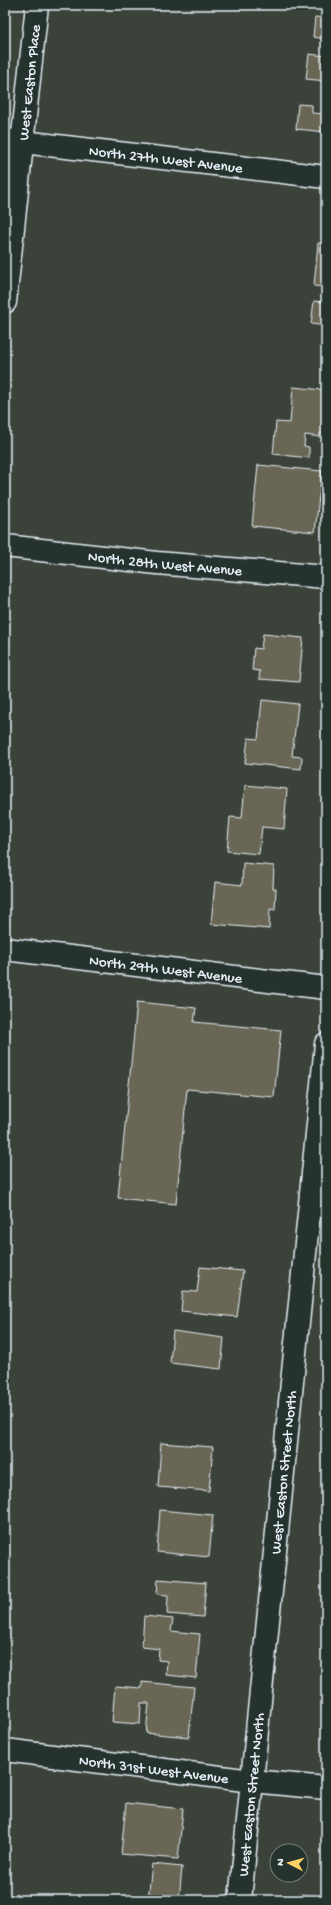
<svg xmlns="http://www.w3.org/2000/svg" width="331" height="1905" viewBox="0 0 331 1905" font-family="'Gochi Hand',sans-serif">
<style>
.building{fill:#6b6654;stroke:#e8f1f8}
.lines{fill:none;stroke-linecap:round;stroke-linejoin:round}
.minor-casing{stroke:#e8f1f8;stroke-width:25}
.minor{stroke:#26332d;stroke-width:22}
.labels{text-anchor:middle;stroke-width:3;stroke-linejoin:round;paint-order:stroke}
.street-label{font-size:15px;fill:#e8f1f8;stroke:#26332d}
</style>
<rect width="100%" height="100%" fill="#3b4239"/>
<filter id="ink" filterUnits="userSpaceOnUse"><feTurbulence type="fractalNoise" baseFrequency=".025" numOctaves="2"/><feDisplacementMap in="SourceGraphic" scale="8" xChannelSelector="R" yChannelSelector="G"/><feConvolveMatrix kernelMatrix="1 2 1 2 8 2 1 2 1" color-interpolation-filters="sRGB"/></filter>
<g filter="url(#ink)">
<path class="building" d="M315,17L326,18V39L313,37Z
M309,54L326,56V81L306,79Z
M325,94L326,132L296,129L298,104L312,105V113L323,114Z
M318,243L326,244V326L311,324L314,301L324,302L326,287L314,286Z
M293,387L323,390L322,408L326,409V433H320V437L305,435L304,446L309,447V458L273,454L276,422L290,423Z
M258,465L322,471L315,532L252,526Z
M322,471L326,472V501H319Z
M263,634L303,638L299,682L259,679L260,671L252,670L254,648L261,649Z
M262,700L298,704L292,756L302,757L301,769L245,763L248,738L258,739Z
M245,785L287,789L284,829L262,827L259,854L227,851L230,817L242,818Z
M243,863L274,866L273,888L276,889L275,910L270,909L269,929L211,924L215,882L242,885Z
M137,1002L196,1008L194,1022L281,1030L274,1097L187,1089L176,1204L118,1198Z
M200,1267L243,1271L237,1317L181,1311L183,1291L197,1292Z
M173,1331L224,1338L221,1369L170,1363Z
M161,1443L213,1447L209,1491L158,1487Z
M160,1510L213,1515L209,1557L157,1552Z
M158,1579L206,1583L203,1617L167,1614L168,1595L157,1594Z
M144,1616L173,1619L171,1631L200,1634L196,1678L166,1675L167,1661L158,1660L159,1649L142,1647Z
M142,1682L194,1687L189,1737L146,1733L149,1703H141L140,1724L112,1722L115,1686L142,1688Z
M126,1803L183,1809L178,1859L121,1854Z
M152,1864L182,1867L179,1900H148Z
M297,1894L326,1896V1900H296Z"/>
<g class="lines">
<defs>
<g id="minor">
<path id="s1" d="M5,140L326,177"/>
<path id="s2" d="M5,302L37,5"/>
<path id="s3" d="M5,546L157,563L326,577"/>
<path id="s4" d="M5,949L326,988"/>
<path id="s5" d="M5,1750L252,1781L326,1788"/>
<path id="s6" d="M240,1900L326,1044"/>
</g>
</defs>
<use href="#minor" class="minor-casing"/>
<use href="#minor" class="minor"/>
</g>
</g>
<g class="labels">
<g class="street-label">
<text dy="5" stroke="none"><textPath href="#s2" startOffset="221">West Easton Place</textPath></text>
<text dy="5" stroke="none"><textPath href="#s1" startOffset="162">North 27th West Avenue</textPath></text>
<text dy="5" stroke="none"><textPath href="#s3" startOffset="161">North 28th West Avenue</textPath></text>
<text dy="5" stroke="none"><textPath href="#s4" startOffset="162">North 29th West Avenue</textPath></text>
<text dy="5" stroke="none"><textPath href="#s6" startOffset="430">West Easton Street North</textPath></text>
<text dy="5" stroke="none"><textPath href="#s5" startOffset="150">North 31st West Avenue</textPath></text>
<text dy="5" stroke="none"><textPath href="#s6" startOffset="106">West Easton Street North</textPath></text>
</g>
</g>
<rect width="331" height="1905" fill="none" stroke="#26332d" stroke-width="20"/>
<rect x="10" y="10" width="311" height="1885" fill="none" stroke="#e8f1f8" stroke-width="1.5" filter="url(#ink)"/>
<g transform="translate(289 1863) rotate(276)"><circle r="19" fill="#26332d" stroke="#747f7e"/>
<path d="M0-3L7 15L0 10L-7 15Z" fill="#ffd166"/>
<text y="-6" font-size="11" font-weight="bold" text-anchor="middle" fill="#e8f1f8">N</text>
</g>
</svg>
